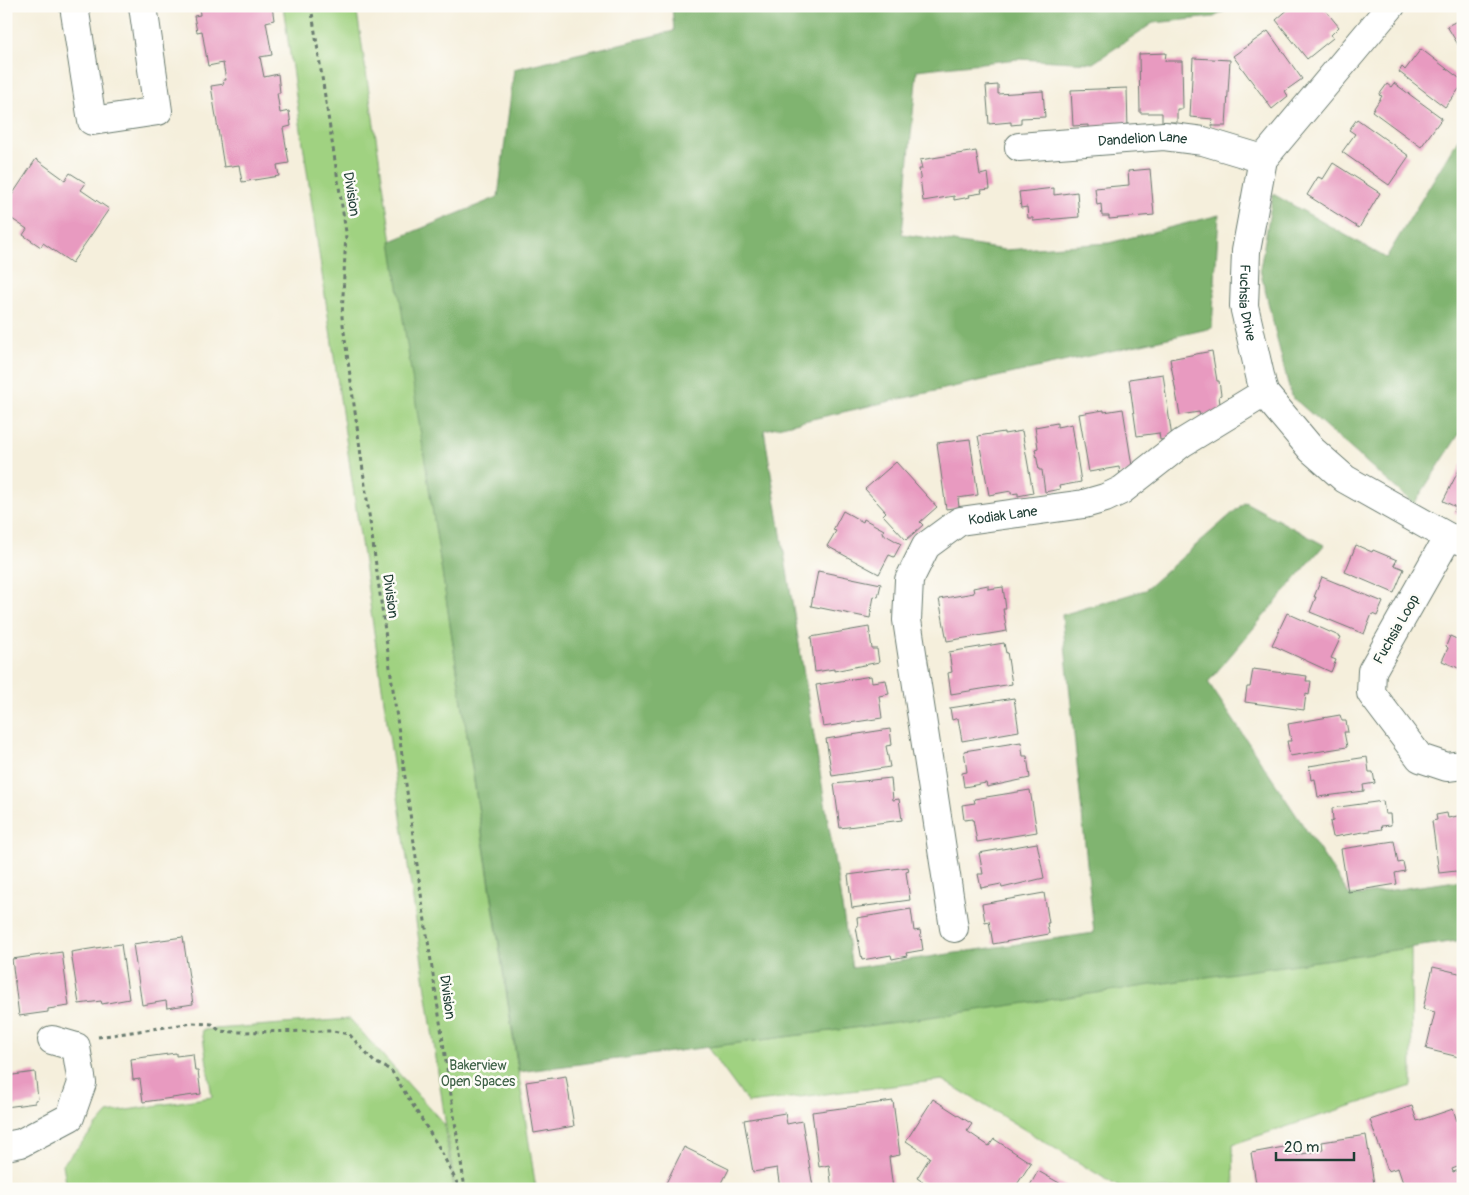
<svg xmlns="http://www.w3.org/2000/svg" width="1469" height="1195" viewBox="0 0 1469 1195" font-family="Pangolin,sans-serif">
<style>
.green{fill:#a0d281;stroke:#60885a}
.forest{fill:#80b46f;stroke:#507852}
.building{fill:#e89ac0}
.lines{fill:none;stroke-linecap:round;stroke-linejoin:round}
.minor-casing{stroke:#6a7b6f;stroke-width:30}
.path{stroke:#6a7b6f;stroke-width:3;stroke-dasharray:4 4;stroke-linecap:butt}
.minor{stroke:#fff;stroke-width:28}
.labels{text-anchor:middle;stroke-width:5;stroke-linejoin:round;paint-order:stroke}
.street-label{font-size:14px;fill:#1f3d34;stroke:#fdfcf7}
.park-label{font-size:14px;fill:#3f6247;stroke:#fdfcf7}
</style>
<rect width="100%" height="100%" fill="#fdfcf7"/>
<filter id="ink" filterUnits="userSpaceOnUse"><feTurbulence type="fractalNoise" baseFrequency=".02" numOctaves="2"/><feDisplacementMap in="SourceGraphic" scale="10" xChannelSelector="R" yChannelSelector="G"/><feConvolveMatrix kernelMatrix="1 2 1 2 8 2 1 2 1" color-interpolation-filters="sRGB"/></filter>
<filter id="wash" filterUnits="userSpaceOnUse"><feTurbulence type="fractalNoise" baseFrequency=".0096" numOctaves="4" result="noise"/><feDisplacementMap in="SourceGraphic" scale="20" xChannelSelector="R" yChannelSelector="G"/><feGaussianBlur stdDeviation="1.12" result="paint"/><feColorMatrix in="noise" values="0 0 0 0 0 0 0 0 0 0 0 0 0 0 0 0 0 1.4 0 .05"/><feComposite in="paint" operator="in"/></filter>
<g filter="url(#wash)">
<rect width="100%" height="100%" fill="#f5efdc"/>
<path class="green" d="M283,6H356L536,1189H455Z
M1463,880V940L1411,947L1412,1086L1233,1144L1234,1189H1122L943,1080L748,1103L707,1047L860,1027Z
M350,1019L444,1124L454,1189H67L63,1164L108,1113L212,1097L202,1030Z"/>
<path class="forest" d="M672,6H1233L1214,17L1153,23L1093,63L1018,59L917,70L902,234L1005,250L1109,243L1219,215L1212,328L764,430L852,968L1094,933L1062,615L1145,590L1245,502L1324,545L1208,682L1350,896L1463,880V940L861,1027L519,1072L391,241L498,197L514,69L674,31Z
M1463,131V428L1414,504L1291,396L1260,269L1273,194L1386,258Z"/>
<g id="blocks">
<path class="building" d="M199,6H272L274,20L266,22L272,55L260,57L264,77L278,74L280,93H277L280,113L289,111L291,126L283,128L289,163L277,165L279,176L242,182L239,165L224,167L211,86L224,84L223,80H226L223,63L208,66L202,31L197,32L194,16L200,15Z
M1292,6H1322L1339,27L1331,35L1333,38L1307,59L1276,20Z
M1463,18V53L1447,26Z
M1268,31L1302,79L1285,91L1288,96L1272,109L1233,56Z
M1421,49L1463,81V84L1445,107L1399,72L1402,67L1405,70Z
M1166,53L1165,61H1182L1183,109H1177V122H1162V113H1140L1139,54Z
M1193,58L1230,60L1226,126H1212L1213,119L1190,117Z
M1394,83L1442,118L1421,147L1372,111L1382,96L1379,95L1387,84L1391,87Z
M998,85V94L1043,91L1045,117L1021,118V124L1011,125V122L989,124L986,86Z
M1127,88L1128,131L1088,132V125L1073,126L1071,90Z
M1357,119L1409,156L1389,185L1342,152L1355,134L1349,130Z
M976,151L980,175L988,173L990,189L981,190L982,193L969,195L970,197L954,200V196L923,201L919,169H922L920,160Z
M36,159L65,180L70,173L86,183L81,190L109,209L72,263L43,243L41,247L23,235L27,229L6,215V204Z
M1333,163L1380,193L1359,228L1307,195L1318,177L1323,179Z
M1150,169L1154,215L1109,219V216H1102L1101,204L1097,205L1095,188L1129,185L1128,171Z
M1054,188V195L1077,192L1079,217L1033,221V218H1028L1027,207L1021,208L1019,192Z
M1212,351L1217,381H1219L1221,395L1219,396L1221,412L1200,416L1199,412L1180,415L1170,359Z
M1163,374L1172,438L1160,440L1159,433L1137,436L1129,379Z
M1123,409L1133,472L1120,474L1119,467L1089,472L1079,414L1104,410V412Z
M1057,423V427L1072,424L1081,482L1059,486L1060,489L1045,492L1042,470H1039L1035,449L1038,448L1035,427Z
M1022,431L1033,493L1018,496V493L1011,494V491L989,495L978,436L1004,432V434Z
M970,439L978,495L958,498L959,507L946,509L937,443Z
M896,462L937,507L920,522L923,525L906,540L883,515L886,512L865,489Z
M1463,462V517L1454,512L1456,507L1443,501Z
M843,511L863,522L864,519L884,530L882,533L901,544L894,557L889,555L879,574L827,546L836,531L833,530Z
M1356,545L1372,552L1373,550L1397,560L1394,565L1404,569L1394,593L1345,572Z
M818,571L881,584L878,597L874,596L870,618L811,606Z
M1322,577L1383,602L1377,616L1372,614L1364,634L1310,612L1316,597H1314Z
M988,585V589L1003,587L1006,609H1003L1007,631L947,641L939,599L974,593L973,588Z
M1287,613L1341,637L1331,658L1336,660L1331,672L1272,645Z
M869,627L872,649H877L879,662L834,671V669L815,672L811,637Z
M1450,636L1461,641L1463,636V670L1442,661L1448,648L1446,646Z
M1004,643L1006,653L1007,652L1012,684L951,694L948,673L952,672L949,652Z
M1253,669L1307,676L1306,681H1311L1309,695L1306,694L1304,710L1245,702L1247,687H1250Z
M871,676L872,682L886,680L889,694L879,696L882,718L823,727L816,685Z
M1014,698L1019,731L962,741L958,718L952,720L950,708Z
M1340,715L1342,721H1346L1348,732H1344L1347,747L1290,756L1287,741H1291L1288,724Z
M890,729L892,745L886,746L890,767L832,776L826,739Z
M1021,742L1023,756H1027L1030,778L987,787L986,783L964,787L962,773L967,772L964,751Z
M1367,757L1369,772H1373L1375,783L1363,785L1364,791L1318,797L1315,779L1311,780L1309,766Z
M891,778L893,800L899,799L902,820L840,828L834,784Z
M1030,790L1037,832L977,842L973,819L964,820L962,805L975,803L974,799Z
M1383,801L1385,814H1390L1391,825L1381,826L1382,829L1333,837L1330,822L1333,821L1332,808Z
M1447,813L1448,818L1462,815L1463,873L1457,874L1456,871L1439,873L1432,821L1437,820L1436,815Z
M1394,841L1398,863L1403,862L1405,871L1395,873L1397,884L1348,892L1341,849Z
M1037,843L1044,878L1002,888L1001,884L981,888L978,874H983L979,853Z
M908,867L909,871L906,872L910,900L852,908L848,875Z
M1044,893L1049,923H1047L1049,934L993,944L989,921L985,922L982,904Z
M911,909L914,931L920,930L923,950L906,953L907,956L892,959L891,955L862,960L856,927L858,926L857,918Z
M183,937L193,1004L167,1008L166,1001L142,1005L133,944Z
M121,944L129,999L102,1004L101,1001L79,1004L71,952Z
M62,952L69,1006L48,1009V1012L19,1016L12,959Z
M1433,967L1463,974V1058L1426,1049L1435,1012L1423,1009Z
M176,1053V1056L193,1054L195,1071H198L201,1094L143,1102L140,1079L133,1080L131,1059Z
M35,1072L38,1099L35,1100V1103L6,1107V1076Z
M566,1076L574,1126L534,1133L526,1082Z
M933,1099L972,1124L967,1131L989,1146L994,1139L1031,1163L1014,1189H933L917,1178L930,1157L906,1141Z
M893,1101L900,1155L889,1157L893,1189H832L829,1165L819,1167L812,1112Z
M1412,1106L1417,1121L1453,1109L1463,1139V1165L1452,1169L1453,1172L1459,1170L1463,1180V1189H1405L1398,1168L1388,1171L1370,1120Z
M785,1113L787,1124L802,1121L813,1187L780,1189L777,1168L753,1172L744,1120Z
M1366,1135L1374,1184L1346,1189H1257L1251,1153L1295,1145L1297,1155L1323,1150L1322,1142Z
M684,1147L729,1169L719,1189H672L665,1185Z
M1038,1171L1070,1189H1028Z"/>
</g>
</g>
<g filter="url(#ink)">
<use href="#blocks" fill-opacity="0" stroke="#6a7b6f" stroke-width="1"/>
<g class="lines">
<defs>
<g id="minor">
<path d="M74,6L92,121L158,111L143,6"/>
<path id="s1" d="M1391,6L1263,159L1246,251L1244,306L1264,393L1312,450L1345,479L1448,537L1463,541"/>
<path id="s2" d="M1019,147L1164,136L1203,141L1263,159"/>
<path d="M1448,537L1372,671L1371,693L1420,758L1447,767L1463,765"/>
<path id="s3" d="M954,928L907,620L909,580L926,546L960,521L1084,504L1105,498L1122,490L1182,443L1264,393"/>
<path d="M6,1146L21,1143L70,1117L82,1083L76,1047L52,1040"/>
</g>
</defs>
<use href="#minor" class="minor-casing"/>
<path class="path" d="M311,6L346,232L342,317L422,901L465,1189
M98,1037L193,1023L212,1024L220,1031L236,1032L333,1031L349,1034L374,1062L391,1070L440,1149L460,1189"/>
<use href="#minor" class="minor"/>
</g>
</g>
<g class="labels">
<g class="street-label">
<text dy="5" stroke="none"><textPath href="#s2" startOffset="124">Dandelion Lane</textPath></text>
<text transform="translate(352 194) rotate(81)" y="5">Division</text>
<text dy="5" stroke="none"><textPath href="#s1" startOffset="345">Fuchsia Drive</textPath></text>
<text dy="5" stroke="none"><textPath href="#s3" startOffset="475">Kodiak Lane</textPath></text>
<text transform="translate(391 596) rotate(82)" y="5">Division</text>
<text transform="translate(1396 629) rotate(-60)" y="5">Fuchsia Loop</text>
<text transform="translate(448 997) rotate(82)" y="5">Division</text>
</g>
<g class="park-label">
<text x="478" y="1070">Bakerview<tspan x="478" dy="16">Open Spaces</tspan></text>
</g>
</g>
<rect width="1469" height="1195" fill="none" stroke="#fdfcf7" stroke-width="25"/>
<path d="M1276 1152v8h78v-8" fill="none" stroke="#1f3d34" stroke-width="2.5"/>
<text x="1284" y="1152" font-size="15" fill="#1f3d34" stroke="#fdfcf7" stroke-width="4" paint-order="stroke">20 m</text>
</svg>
